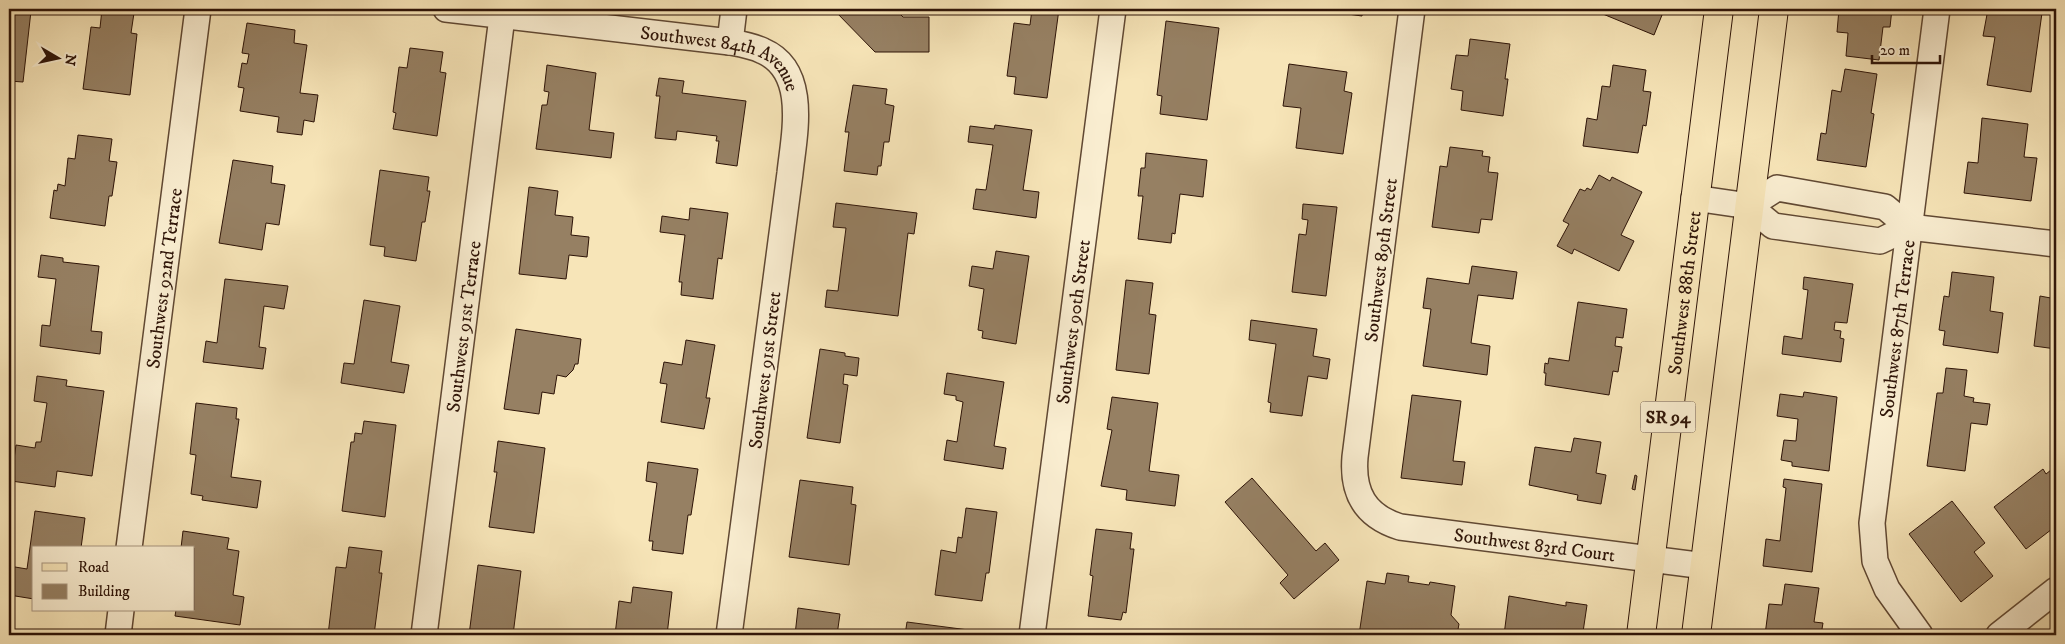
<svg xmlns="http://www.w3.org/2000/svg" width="2065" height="644" viewBox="0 0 2065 644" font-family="'IM FELL DW Pica',serif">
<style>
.building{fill:#968063;stroke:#2d1307}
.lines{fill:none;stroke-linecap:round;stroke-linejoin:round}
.street-casing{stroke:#604833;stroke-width:28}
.primary-casing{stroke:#2d1307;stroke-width:30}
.street{stroke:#faeed1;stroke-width:25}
.primary{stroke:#f7e5b8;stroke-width:28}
.labels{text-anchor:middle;stroke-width:4;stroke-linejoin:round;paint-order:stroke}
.shield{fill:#faeed1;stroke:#6a5544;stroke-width:1}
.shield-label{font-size:18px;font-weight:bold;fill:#2d1307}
.street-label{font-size:19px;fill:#2d1307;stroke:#faeed1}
</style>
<rect width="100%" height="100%" fill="#f7e5b8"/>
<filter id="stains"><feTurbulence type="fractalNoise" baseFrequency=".004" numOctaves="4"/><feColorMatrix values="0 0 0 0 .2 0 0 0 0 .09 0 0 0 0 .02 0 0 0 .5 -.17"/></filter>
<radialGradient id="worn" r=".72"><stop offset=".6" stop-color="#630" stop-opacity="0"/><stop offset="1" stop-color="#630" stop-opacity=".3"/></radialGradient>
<path class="building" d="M9,9L31,11L23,82L9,81Z
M102,9L134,13L131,33L137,34L130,95L83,89L91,27L100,28Z
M828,9H895L903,17H929V52H875L835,11L833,14Z
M1032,9H1059L1047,98L1014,94L1016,77L1007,76L1014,23L1030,25Z
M1312,9H1363L1362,16Z
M1599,9H1655L1654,11L1662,15L1654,35L1598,12Z
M1839,9H1892L1890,27H1883L1879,60L1846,56L1848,33L1837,32Z
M1988,9H2012L2042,13L2031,92L1987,85L1995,37L1983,36Z
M1166,21L1219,28L1207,120L1160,114L1162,96L1157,95Z
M247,23L295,30L294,43L307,45L300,93L318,95L314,122L304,120L302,135L277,132L279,117L240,111L244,88L238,87L242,63L247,64L249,54L242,53Z
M1470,39L1510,44L1505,79H1508L1503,116L1461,110L1463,91L1451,89L1456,55L1468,56Z
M410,48L443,52L440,72L446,73L437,136L393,129L396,113L393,112L399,67L407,68Z
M1289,64L1347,72L1344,91L1352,93L1343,154L1296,148L1301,108L1283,106Z
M547,65L596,73L589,130L614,133L611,158L536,149L542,105H547L549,92L544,91Z
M1613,65L1646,70L1643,91L1651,92L1646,126L1643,125L1638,153L1583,146L1587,118L1597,120L1602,86L1610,87Z
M1845,69L1877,74L1871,113L1874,114L1866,167L1817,160L1821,133L1826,134L1832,90L1841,92Z
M659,78L684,81L682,93L746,101L737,166L716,163L719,141H716L717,136L677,131L676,140L655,138L660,96H656Z
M853,85L887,89L885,104L894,106L889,142H884L881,166H878L877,175L844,171L849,132H845Z
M1982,118L2028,124L2024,157L2037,158L2031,201L1964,193L1968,162L1978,163Z
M995,125L1032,130L1023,190L1039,192L1036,218L973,209L976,189L986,190L993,145L968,142L970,126L994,129Z
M78,135L112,139L109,161L117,162L112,196H109L105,226L50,218L54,190L57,191L58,184L65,186L68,158L75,159Z
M1450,147L1483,151L1482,156L1490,157L1488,172L1498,173L1492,220L1481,219L1479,233L1432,227L1440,166L1447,167Z
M1146,153L1207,160L1203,197L1180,194L1175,234L1172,233L1171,243L1138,239L1143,196H1138L1141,168H1145Z
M233,160L273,166L271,183L285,185L279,225L266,223L262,250L219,243Z
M2056,162V185H2054Z
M380,170L429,177L427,191H430L425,222H422L416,261L384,256L385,247L370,245Z
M1599,175L1610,181L1612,177L1642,192L1621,235L1634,241L1619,271L1574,249L1572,254L1557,246L1569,224L1563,221L1580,189L1585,191L1587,188L1591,190Z
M529,187L558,191L555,215L573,217L571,235L589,237L587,257L569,255L566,279L519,274Z
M836,203L917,213L914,234L908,233L898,316L825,307L827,290L838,291L846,228L833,227Z
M1303,204L1337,207L1326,296L1292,292L1299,234L1306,235L1308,220L1302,219Z
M690,208L728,213L722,259L718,258L713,299L681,295L682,282H679L685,235L660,232L662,216L689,220Z
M996,251L1029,256L1016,344L982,338L983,331L978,330L984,289L969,286L972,266L993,269Z
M41,255L63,258V262L99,266L91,331L102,332L100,354L40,346L42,325L50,326L56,279L38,277Z
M1472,266L1517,272L1513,299L1478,295L1471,343L1490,346L1487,375L1423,366L1431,309L1423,308L1427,278L1469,284Z
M1952,272L1994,277L1990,311L2003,313L1998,353L1943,345L1945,331L1939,330L1944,296L1949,297Z
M1804,277L1853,284L1847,323L1835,322L1834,330L1841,331L1840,338L1844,339L1841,362L1782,354L1784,336L1802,339L1808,290L1803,289Z
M225,279L288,286L284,309L264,306L259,347L266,348L263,369L203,362L206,341L217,343Z
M1126,280L1153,283L1149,314L1156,315L1149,374L1116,370Z
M2040,296L2056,299V349L2034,346Z
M364,300L400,306L391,362L409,365L404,393L341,383L344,363L354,364Z
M1578,302L1627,309L1623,338L1616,337L1615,346L1622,347L1618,372L1613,371L1609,395L1545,385L1546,373H1544L1545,363L1548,364L1549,358L1569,361Z
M1251,320L1317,329L1313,356L1330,359L1327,379L1308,376L1302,416L1270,412L1271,403L1268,402L1276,344L1249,340Z
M516,329L581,339L578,364H575L573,370L566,377L557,375L554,394L542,392L539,414L504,409Z
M686,340L715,345L706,398H710L704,429L661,422L667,384L660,383L664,362L682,365Z
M820,349L845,353V356L859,358L857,376L844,374L843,384L848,385L840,443L807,438Z
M1946,368L1967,370L1964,396L1974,398L1973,402L1990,404L1987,425L1971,423L1965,471L1927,466L1937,393H1943Z
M947,373L1004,382L994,446L1006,448L1003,469L944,460L947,440L957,442L963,402L956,400V396L944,394Z
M37,376L67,380L66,386L104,391L92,476L57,471L55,487L11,481L16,445L35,448L36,442H41L47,403L34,401Z
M1804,392L1837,397L1829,471L1792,466V462L1781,460L1784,440L1796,441L1798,419L1777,416L1780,394L1803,397Z
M1412,395L1461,401L1453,461L1465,462L1462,485L1401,478Z
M1112,397L1158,403L1149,471L1179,475L1175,506L1126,500L1127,490L1101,486L1112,430L1107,429Z
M196,403L237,408L236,419H239L231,477L261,481L257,508L202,500L203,496L191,494L196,455L190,454Z
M364,421L396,425L385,517L342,511L351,442H354L355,433L362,434Z
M1574,438L1601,442L1596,473L1606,475L1601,504L1577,500L1578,495L1529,485L1535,447L1571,452Z
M498,441L545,448L534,533L489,527L497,472H494Z
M648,462L698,469L691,515H688L683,554L652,550L653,541H649L657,483L646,481Z
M2056,466V526L2026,549L1994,507L2043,469L2046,474Z
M1635,475L1637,476L1635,490L1632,489Z
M1252,478L1316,551L1325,543L1339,560L1294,599L1280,583L1288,575L1225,502Z
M1784,479L1822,484L1812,572L1763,566L1766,539L1780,541L1786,488L1783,487Z
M800,480L853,487L851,504L856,505L849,565L789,557Z
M1952,501L1985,543L1974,552L1993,576L1961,602L1909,534Z
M966,508L997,512L989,573H986L982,601L935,595L941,550L956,553L958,537L962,538Z
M35,511L85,518L81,548H34V599L9,595V566L27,569Z
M1096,529L1132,533L1130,549H1134L1126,613L1123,612L1121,620L1088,616L1093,576L1090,575Z
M183,531L229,538L227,549L239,551L233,595L244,597L240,625L175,616L176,610H194V548H181Z
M349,547L382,551L379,573H382L374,635H328L336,567L346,568Z
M478,565L521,571L513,635H469Z
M1387,573L1409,576L1408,582L1429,585L1430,582L1455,586L1451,615L1459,624L1457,635H1406L1378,631L1377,635H1359L1367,581L1385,584Z
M1785,584L1819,588L1814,622L1823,623L1821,635H1765L1769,604L1782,605Z
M633,587L672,592L667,635H615L619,601L631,603Z
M1509,596L1566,606V602L1587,605L1583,632L1567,630L1566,635H1504Z
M798,608L840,614L837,635H795Z
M907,622L984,632L983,635H905Z"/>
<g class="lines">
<defs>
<g id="street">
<path id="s1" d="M446,9L730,42C741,44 753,46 763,51C809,71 794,135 790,173L729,635"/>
<path id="s2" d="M1412,9L1355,457C1352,493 1365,516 1400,527L1705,566"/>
<path d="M730,42L734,9"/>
<path d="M1694,198L1749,206L1773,226L1880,241L1909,227"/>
<path d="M1749,206L1777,188L1885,207L1909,227L2056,244"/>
<path id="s3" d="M129,548L198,9"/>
<path d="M118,635L121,610"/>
<path id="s4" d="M424,635L502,17"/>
<path id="s5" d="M1032,635L1113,9"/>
<path id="s6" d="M1920,635L1887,589L1875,561L1872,523L1937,9"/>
<path d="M1999,635L2056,590"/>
</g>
<g id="primary">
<path id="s7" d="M1641,635L1719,9"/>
<path d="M1696,635L1774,9"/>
</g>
</defs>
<use href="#street" class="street-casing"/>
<use href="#primary" class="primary-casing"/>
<use href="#street" class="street"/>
<use href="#primary" class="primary"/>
</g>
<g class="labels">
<rect class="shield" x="1640.5" y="401.5" width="55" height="31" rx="4"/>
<g class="shield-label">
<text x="1668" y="423">SR 94</text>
</g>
<g class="street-label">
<text dy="7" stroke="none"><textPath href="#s1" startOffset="284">Southwest 84th Avenue</textPath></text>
<text transform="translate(1380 260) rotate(-83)" y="7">Southwest 89th Street</text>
<text dy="7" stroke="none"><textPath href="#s3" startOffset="272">Southwest 92nd Terrace</textPath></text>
<text dy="7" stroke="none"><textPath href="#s7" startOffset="345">Southwest 88th Street</textPath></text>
<text dy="7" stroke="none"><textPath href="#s5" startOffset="316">Southwest 90th Street</textPath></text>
<text dy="7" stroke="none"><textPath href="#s4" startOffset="311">Southwest 91st Terrace</textPath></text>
<text dy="7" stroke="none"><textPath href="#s6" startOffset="321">Southwest 87th Terrace</textPath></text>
<text transform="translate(764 370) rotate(-83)" y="7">Southwest 91st Street</text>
<text dy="7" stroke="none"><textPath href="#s2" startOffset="679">Southwest 83rd Court</textPath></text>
</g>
</g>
<rect width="2065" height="644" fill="none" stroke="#f7e5b8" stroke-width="30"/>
<rect x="10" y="10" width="2045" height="624" fill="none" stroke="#2d1307" stroke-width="2.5"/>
<rect x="15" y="15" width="2035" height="614" fill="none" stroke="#2d1307"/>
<rect x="32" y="546" width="162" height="65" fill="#faeed1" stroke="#a89680"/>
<rect x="42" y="563" width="25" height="8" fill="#f7e5b8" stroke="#a89680"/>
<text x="78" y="572" font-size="15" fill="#2d1307">Road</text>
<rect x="42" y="584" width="25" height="15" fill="#968063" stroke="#a89680"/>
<text x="78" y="596" font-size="15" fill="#2d1307">Building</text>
<g transform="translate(58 58) rotate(99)" stroke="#faeed1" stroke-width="4" paint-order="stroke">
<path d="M0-4L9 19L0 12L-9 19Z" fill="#2d1307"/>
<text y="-8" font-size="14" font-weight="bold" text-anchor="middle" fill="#2d1307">N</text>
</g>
<path d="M1872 55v8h68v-8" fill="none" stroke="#2d1307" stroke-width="2.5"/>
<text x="1880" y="55" font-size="15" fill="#2d1307" stroke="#faeed1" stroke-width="4" paint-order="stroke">20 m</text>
<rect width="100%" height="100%" filter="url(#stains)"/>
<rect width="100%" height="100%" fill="url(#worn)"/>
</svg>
